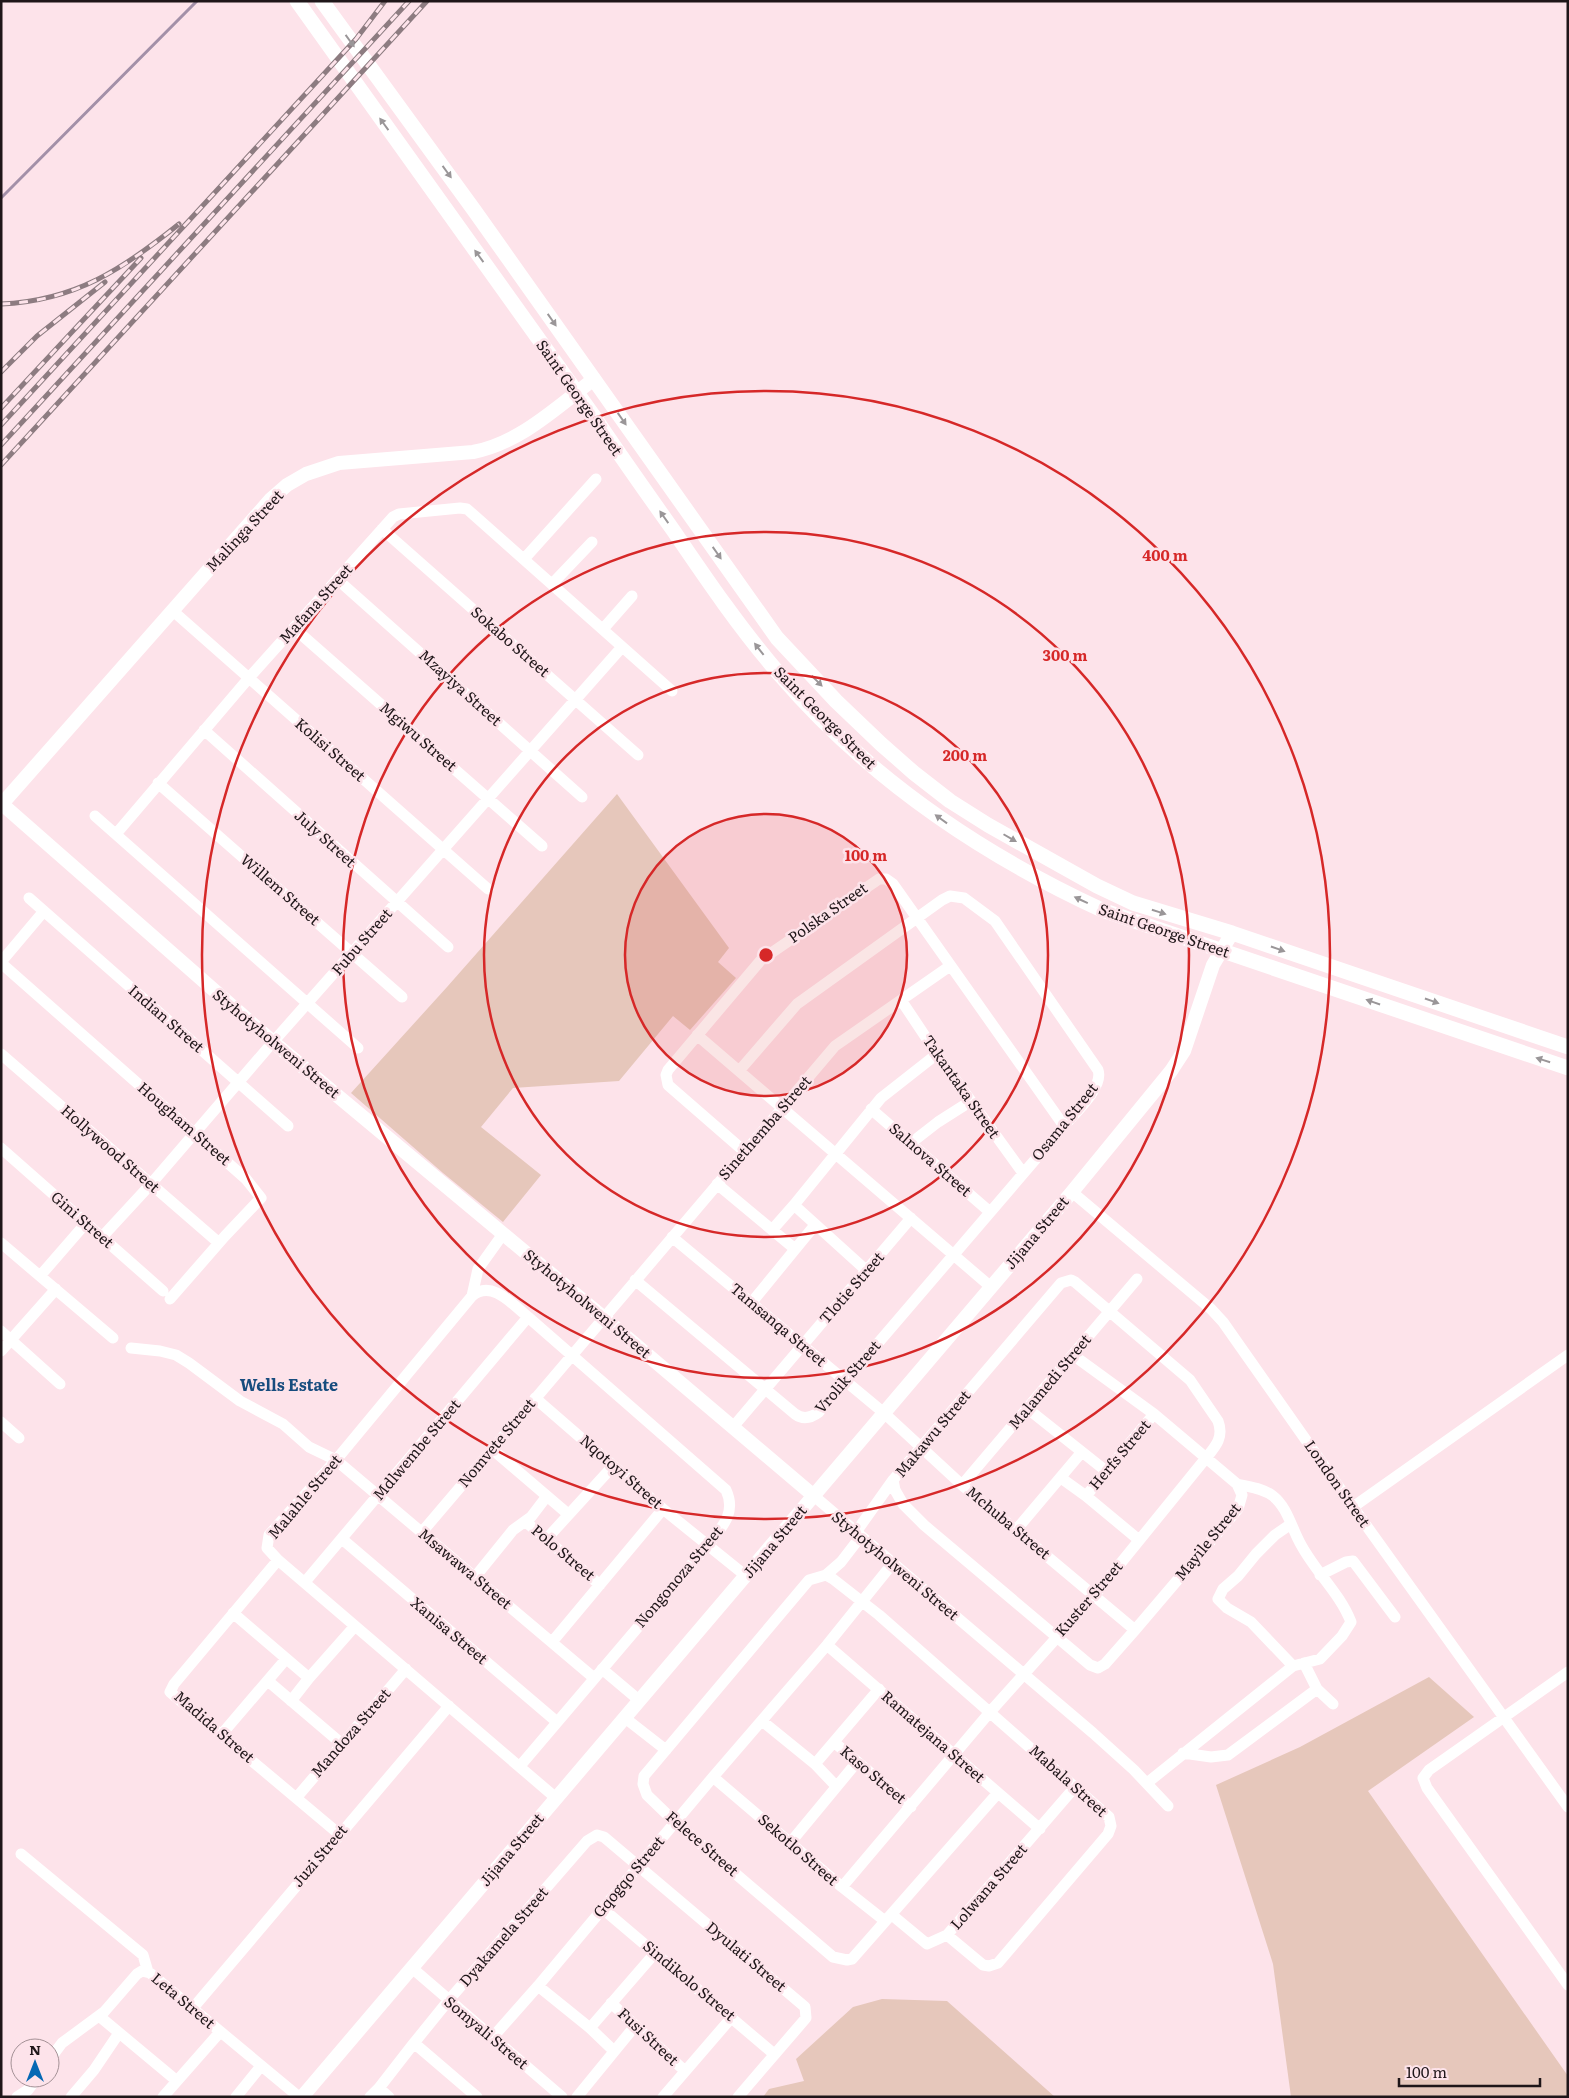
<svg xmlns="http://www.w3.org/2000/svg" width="1569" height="2098" viewBox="0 0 1569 2098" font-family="Literata,serif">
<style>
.green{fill:#e6c7bb}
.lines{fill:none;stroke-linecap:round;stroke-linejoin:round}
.stream{stroke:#a390a8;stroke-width:3}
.minor{stroke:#fff;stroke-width:11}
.tertiary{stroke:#fff;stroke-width:14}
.secondary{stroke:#fff;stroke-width:15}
.rail-casing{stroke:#8d7c81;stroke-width:5}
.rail{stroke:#fde3ea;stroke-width:3;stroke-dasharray:9;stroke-linecap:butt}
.oneway{fill:#9a9698}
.ring{fill:none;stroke:#d62828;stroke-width:2.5}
.labels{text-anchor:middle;stroke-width:5;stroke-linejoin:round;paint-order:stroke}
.street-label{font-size:15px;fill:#1f1619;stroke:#fde3ea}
.neighbourhood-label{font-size:16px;font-weight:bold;fill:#174c7e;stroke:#fde3ea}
.centre{fill:#d62828;stroke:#fde3ea;stroke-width:2.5}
.ring-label{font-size:15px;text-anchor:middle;font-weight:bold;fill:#d62828;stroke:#fde3ea;stroke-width:5;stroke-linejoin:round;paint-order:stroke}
</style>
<rect width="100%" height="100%" fill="#fde3ea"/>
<path class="green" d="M617,794L729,948L718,962L736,978L690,1030L673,1016L619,1081L513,1088L481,1127L541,1175L503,1222L443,1173L351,1093L447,987Z
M1429,1677L1474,1717L1368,1791L1568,2076V2097H1291L1273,1964L1216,1785L1300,1747Z
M882,1999L947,2001L1055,2097H763L769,2089L804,2081L796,2059L853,2007Z"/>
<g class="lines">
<path class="stream" d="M1,198L197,1"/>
<path class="minor" d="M382,529L638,755
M524,559L596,479
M338,580L582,797
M552,584L592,542
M173,611L488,889
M295,629L542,846
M603,629L632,596
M204,730L448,947
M158,783L402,997
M95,816L358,1048
M116,834L248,679L393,517L399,514L460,508L467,509L672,691
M29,898L288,1126
M1,962L44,911
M1,963L246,1179L261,1198L225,1236L170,1299
M901,1000L937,1054L1023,1173
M697,1035L991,1287
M1,1054L219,1243
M871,1109L990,1212
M911,1143L938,1122L971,1101
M1,1148L163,1291
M745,1152L668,1085L666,1075L668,1070L761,960L879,879H886L893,884L1064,1126
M717,1184L795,1249
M1072,1192L1211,1309L1223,1322L1353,1507L1568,1807
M772,1230L794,1205
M102,1237L150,1185L273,1042L622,647
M672,1237L884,1413L962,1485L1135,1630
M1,1243L113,1338
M867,1271L794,1205L881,1098L937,1054
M40,1276L86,1223
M635,1280L795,1414C803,1420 811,1418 819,1412L1064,1126C1075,1113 1104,1087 1098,1070L995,921L964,898L950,896L942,900L797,1004L739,1071
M472,1296L478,1269L503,1234
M752,1302L815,1225
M1,1331L60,1384
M131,1348L160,1351L176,1355L189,1363L240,1401L283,1424L309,1447L336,1460L594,1678
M1,1351L56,1289
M535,1398L663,1509L746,1576
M1028,1409L1106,1471
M1,1422L19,1438
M733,1427L911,1218
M492,1449L568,1514
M1061,1478L1086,1496L1139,1540
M962,1485L1137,1279
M814,1496L1093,1733L1134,1770L1168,1806
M1086,1496L1154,1414
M1353,1507L1568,1355
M526,1522L600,1585
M1291,1524L1275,1535L1256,1554L1238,1576L1223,1589L1218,1599L1227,1608L1251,1622L1293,1666
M1016,1530L1081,1453
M422,1532L835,1046L950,966
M856,1532L893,1480
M342,1539L557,1722
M548,1540L551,1534L613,1466
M278,1560L174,1684L170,1692L339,1834
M826,1575L841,1562L861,1536
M1320,1575L1346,1562L1353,1561L1395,1617
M475,1577L513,1530L531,1517L547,1496
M305,1582L528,1317
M233,1613L309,1678
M552,1642L663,1509
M827,1645L1040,1829
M1304,1663L1317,1689L1333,1704
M602,1669L640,1701
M1568,1672L1429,1770L1423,1778L1427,1788L1568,1985
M268,1681L342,1744
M291,1701L309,1678L355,1626
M625,1718L666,1750
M762,1721L815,1764L836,1786
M221,1735L286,1659
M835,1743L911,1807
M1183,1753L1211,1757L1228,1755L1317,1689
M815,1764L879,1689
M520,1766L707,1546C721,1528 737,1514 726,1490L528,1317C513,1305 492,1279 472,1296L336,1460L269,1535L267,1548L278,1560L556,1798
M713,1777L842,1887L885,1921
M1147,1783L1293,1666L1320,1659L1342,1636L1351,1622C1339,1591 1312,1569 1298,1539C1291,1525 1286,1506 1273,1496C1263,1488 1249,1487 1237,1484
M297,1797L406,1669
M790,1843L857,1762
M21,1854L143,1955L148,1972
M842,1887L990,1712L1094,1596L1206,1458C1216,1446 1224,1437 1218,1421L1190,1380L1075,1282L1071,1280L1061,1283L893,1480L895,1490L903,1504L924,1525L1090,1665L1098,1668L1105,1664L1135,1630L1238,1509L1242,1495L1237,1484L1154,1414L1073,1355
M603,1909L774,2054
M892,1915L927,1944L947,1935L1075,1787
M947,1935L983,1965L989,1966L998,1963L1108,1834L1111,1826L1109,1817L879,1615L833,1579L826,1575L809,1580L644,1776L643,1784L647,1795L675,1822L833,1957L847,1960L852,1959L997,1794
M412,1968L562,2097
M538,1986L590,2028L614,2051
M611,2003L685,2071
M193,2008L449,1706
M99,2016L177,2081
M590,2028L655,1953
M492,2038L538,1986L713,1777L827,1645L893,1563
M50,2059L62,2043L104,2012L137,1974L142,1971L150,1973L299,2097
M379,2088L414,2043
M17,2097L28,2090L37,2078
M71,2097L94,2070L119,2033
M163,2097L220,2032
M236,2097L261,2066
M370,2097L379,2088L389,2097
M477,2097L414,2043L448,2001L587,1841L597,1835L604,1837L805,2007L806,2018L738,2097
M577,2097L635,2026
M663,2097L732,2017"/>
<path class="tertiary" d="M2,804L273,1042L604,1318L814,1496
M1,805L271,499L287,485L306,474L339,463L473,452C520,443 557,407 594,379
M302,2097L1072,1192L1171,1071L1184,1051L1213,965L1232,933"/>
<path class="secondary" d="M297,1L593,415C619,454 646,492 673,530C707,580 741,630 781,676C869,778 981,854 1102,910L1568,1068
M322,1L474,210L777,638L836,701L881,744L914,773L950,801L988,825L1097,886L1133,903L1232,933L1568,1047"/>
<defs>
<path id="rail" d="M1,304C75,301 123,269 179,224
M1,372L37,336L105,282
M1,408L141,258
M1,425L356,39L385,1
M1,445L409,1
M1,465L427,1"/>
</defs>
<use href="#rail" class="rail-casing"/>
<use href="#rail" class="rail"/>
</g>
<defs><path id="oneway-solid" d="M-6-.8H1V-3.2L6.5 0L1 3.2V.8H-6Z" transform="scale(1.25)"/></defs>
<g class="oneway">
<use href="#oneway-solid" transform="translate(350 41) rotate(54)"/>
<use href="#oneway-solid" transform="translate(384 124) rotate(-126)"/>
<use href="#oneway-solid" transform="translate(447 172) rotate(54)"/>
<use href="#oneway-solid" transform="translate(479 256) rotate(-126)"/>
<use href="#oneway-solid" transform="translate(552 320) rotate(55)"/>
<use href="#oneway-solid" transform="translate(622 419) rotate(55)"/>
<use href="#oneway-solid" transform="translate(664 517) rotate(-125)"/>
<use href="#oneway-solid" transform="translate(717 553) rotate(55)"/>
<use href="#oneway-solid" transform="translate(759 649) rotate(-128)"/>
<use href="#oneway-solid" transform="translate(817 681) rotate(45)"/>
<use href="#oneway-solid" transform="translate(941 819) rotate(-144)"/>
<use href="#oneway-solid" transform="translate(1010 838) rotate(30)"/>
<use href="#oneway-solid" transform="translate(1081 900) rotate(-155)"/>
<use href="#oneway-solid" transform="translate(1159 912) rotate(18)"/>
<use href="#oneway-solid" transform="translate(1278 949) rotate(19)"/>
<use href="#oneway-solid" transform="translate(1432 1001) rotate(19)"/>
<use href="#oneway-solid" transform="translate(1373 1002) rotate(-161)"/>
<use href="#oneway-solid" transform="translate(1543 1060) rotate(-162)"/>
</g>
<circle cx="766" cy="955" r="141" fill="#d62828" fill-opacity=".12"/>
<g class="ring">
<circle cx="766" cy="955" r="141"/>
<circle cx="766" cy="955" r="282"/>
<circle cx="766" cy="955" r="423"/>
<circle cx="766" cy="955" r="564"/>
</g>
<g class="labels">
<g class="street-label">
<text transform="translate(579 398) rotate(55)" y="5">Saint George Street</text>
<text transform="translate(245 531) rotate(-47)" y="5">Malinga Street</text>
<text transform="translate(316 604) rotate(-48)" y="5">Mafana Street</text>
<text transform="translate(510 642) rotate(41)" y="5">Sokabo Street</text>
<text transform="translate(460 688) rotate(42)" y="5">Mzayiya Street</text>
<text transform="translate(825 718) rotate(45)" y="5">Saint George Street</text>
<text transform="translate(418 737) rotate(41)" y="5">Mgiwu Street</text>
<text transform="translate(330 750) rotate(41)" y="5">Kolisi Street</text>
<text transform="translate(325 839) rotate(42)" y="5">July Street</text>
<text transform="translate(280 890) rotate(41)" y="5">Willem Street</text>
<text transform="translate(828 913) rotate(-35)" y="5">Polska Street</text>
<text transform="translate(1164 931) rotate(19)" y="5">Saint George Street</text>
<text transform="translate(362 942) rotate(-49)" y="5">Fubu Street</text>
<text transform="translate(166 1019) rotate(41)" y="5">Indian Street</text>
<text transform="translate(276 1044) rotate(40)" y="5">Styhotyholweni Street</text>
<text transform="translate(961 1087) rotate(55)" y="5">Takantaka Street</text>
<text transform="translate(1065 1122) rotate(-51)" y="5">Osama Street</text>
<text transform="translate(184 1124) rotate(41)" y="5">Hougham Street</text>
<text transform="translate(765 1128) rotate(-49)" y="5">Sinethemba Street</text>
<text transform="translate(110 1149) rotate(41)" y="5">Hollywood Street</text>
<text transform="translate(930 1160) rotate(41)" y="5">Salnova Street</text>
<text transform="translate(82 1220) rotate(41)" y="5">Gini Street</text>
<text transform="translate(1037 1233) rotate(-50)" y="5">Jijana Street</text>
<text transform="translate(852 1288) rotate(-49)" y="5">Tlotie Street</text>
<text transform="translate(587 1304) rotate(40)" y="5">Styhotyholweni Street</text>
<text transform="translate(778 1325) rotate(40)" y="5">Tamsanqa Street</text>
<text transform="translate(848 1377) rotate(-49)" y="5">Vrolik Street</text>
<text transform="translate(1050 1382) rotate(-50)" y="5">Malamedi Street</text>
<text transform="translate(933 1434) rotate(-50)" y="5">Makawu Street</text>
<text transform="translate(497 1443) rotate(-50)" y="5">Nomvete Street</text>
<text transform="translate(417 1450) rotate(-50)" y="5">Mdlwembe Street</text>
<text transform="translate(1120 1455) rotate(-50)" y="5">Herfs Street</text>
<text transform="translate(621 1472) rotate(41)" y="5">Nqotoyi Street</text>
<text transform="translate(1337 1484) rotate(55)" y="5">London Street</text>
<text transform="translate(305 1497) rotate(-50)" y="5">Malahle Street</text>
<text transform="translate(1008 1523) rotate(40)" y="5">Mchuba Street</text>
<text transform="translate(775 1542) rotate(-50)" y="5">Jijana Street</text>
<text transform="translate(1208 1542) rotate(-51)" y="5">Mayile Street</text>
<text transform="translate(563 1553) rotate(40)" y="5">Polo Street</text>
<text transform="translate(895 1566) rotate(40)" y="5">Styhotyholweni Street</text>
<text transform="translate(465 1569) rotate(40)" y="5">Msawawa Street</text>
<text transform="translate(679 1577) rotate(-50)" y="5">Nongonoza Street</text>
<text transform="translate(1089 1599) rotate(-49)" y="5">Kuster Street</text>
<text transform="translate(449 1631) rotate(40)" y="5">Xanisa Street</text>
<text transform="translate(214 1727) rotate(41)" y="5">Madida Street</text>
<text transform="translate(351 1733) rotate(-49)" y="5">Mandoza Street</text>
<text transform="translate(933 1737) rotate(41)" y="5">Ramatejana Street</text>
<text transform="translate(873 1775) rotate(40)" y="5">Kaso Street</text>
<text transform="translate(1068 1781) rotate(42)" y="5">Mabala Street</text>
<text transform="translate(702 1844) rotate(41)" y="5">Felece Street</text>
<text transform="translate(512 1850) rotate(-50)" y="5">Jijana Street</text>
<text transform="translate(798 1850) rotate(41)" y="5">Sekotlo Street</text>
<text transform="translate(320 1856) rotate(-50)" y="5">Juzi Street</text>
<text transform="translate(629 1877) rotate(-50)" y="5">Gqogqo Street</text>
<text transform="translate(989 1887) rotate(-49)" y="5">Lolwana Street</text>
<text transform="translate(504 1937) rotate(-49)" y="5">Dyakamela Street</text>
<text transform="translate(746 1957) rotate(40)" y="5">Dyulati Street</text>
<text transform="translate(689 1981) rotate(40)" y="5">Sindikolo Street</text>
<text transform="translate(183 2001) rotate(40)" y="5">Leta Street</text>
<text transform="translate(486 2033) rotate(40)" y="5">Somyali Street</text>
<text transform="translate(648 2037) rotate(43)" y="5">Fusi Street</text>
</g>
<g class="neighbourhood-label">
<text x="289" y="1391">Wells Estate</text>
</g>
</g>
<circle cx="766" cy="955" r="8" class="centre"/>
<g class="ring-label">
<text x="1165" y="561">400 m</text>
<text x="1065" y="661">300 m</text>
<text x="965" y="761">200 m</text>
<text x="866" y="861">100 m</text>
</g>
<rect width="1569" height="2098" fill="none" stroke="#1f1619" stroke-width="5"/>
<g transform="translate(35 2063)"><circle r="24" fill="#fde3ea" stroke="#a49196"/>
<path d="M0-4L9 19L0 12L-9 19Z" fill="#0568b4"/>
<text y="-8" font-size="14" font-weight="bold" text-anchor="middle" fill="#1f1619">N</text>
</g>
<path d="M1399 2078v8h141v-8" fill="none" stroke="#1f1619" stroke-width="2.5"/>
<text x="1406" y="2078" font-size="15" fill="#1f1619" stroke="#fde3ea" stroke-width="4" paint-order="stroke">100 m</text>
</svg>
